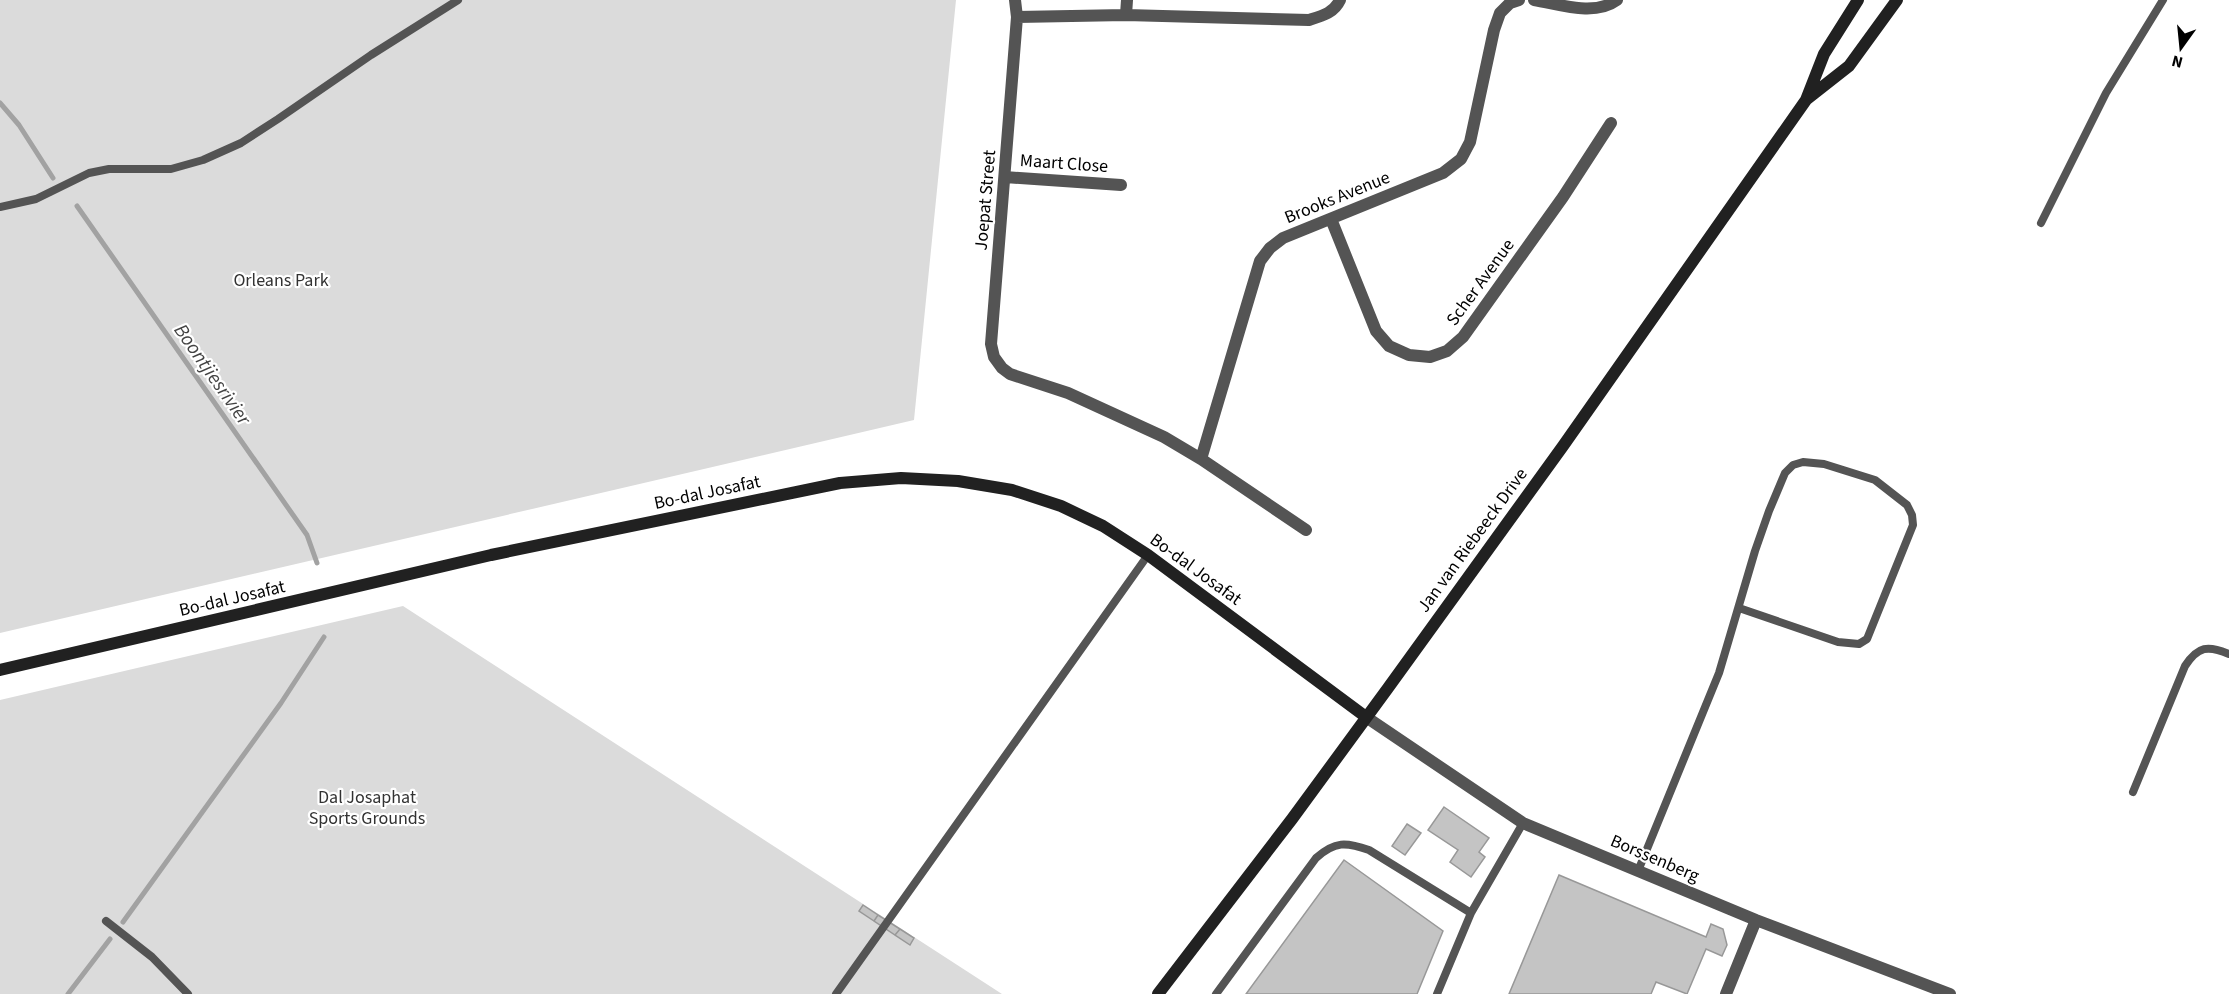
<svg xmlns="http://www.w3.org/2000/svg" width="2229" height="994" viewBox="0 0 2229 994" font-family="'Source Sans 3',sans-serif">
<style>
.green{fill:#dbdbdb}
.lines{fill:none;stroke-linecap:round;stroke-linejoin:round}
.stream{stroke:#a2a2a2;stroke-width:5}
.building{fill:#c4c4c4;stroke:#989898;stroke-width:1.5}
.lane{stroke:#545454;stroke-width:8}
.street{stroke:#545454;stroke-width:12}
.secondary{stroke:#212121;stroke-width:12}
.labels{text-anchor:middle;stroke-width:4.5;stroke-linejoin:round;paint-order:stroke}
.street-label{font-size:18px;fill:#000;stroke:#fff}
.park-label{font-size:18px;fill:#323232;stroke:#fff}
.water-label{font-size:20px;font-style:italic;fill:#434343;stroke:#fff}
</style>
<rect width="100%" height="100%" fill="#fff"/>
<path class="green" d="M0,0H956L914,420L0,633Z
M403,606L1002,994H0V700Z"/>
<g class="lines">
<path class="stream" d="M0,103L19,125L53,178
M77,206L307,535L317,563
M123,922L281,703L324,637
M68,994L110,939"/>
</g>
<path class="building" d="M1444,807L1489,838L1479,852L1485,857L1471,877L1450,862L1458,850L1428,830Z
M1407,824L1421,833L1405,855L1392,846Z
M1344,860L1443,931L1417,994H1246Z
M1559,875L1706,937L1711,924L1723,929L1727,945L1722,956L1706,949L1687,994L1656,982L1651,994H1509Z
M863,905L878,915L874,921L859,911Z
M878,915L900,929L895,935L874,921Z
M900,929L914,938L910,945L895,935Z"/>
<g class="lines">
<path class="lane" d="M0,207L36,199L89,173L109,169H171L203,160L241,143L278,119L371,55L458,0
M2041,223L2106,93L2163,0
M2133,792L2185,666C2198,646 2208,645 2229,654
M1638,871L1719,673L1755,551L1769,511L1785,473L1793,465L1803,462L1824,464L1875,480L1907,505L1912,515L1913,525L1867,639L1859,644L1838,642L1739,608
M106,921L152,957L188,994
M836,994L1148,555
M1216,994L1316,858C1335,841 1346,842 1369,850L1471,913
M1437,994L1471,913L1523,823"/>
<path class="street" d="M1015,0L1017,17
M1534,0C1559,4 1594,17 1617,0
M1126,15L1127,0
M1005,177L1121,185
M1331,219L1376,331L1389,346L1409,355L1430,357L1447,351L1463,337L1563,197L1611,123
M1201,459L1260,261L1270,248L1283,238L1443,173L1461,159L1470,142L1494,30L1500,13L1510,3L1519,0
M1306,530L1201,459L1164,437L1068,393L1010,374L1002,368L994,357L991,344L1017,17L1126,15L1309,20C1322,16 1334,13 1340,0
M1366,717L1523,823L1756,920L1950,994
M1726,994L1756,920"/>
<path class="secondary" d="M1807,99L1849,66L1897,0
M0,670L491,555L840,483L901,478L958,481L1012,490L1061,506L1103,526L1148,555L1366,717
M1158,994L1292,819L1388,688L1563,446L1806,100L1824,54L1858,0"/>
</g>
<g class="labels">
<g class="street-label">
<text transform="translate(1064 163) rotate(4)" y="6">Maart Close</text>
<text transform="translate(1337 197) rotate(-22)" y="6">Brooks Avenue</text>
<text transform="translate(985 200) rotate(-85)" y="6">Joepat Street</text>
<text transform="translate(1480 282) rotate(-54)" y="6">Scher Avenue</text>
<text transform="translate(707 492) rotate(-12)" y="6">Bo-dal Josafat</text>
<text transform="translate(1472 540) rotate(-54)" y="6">Jan van Riebeeck Drive</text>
<text transform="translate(1196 569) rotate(36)" y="6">Bo-dal Josafat</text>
<text transform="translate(232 598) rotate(-13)" y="6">Bo-dal Josafat</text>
<text transform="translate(1655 858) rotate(23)" y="6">Borssenberg</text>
</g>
<g class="park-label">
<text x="281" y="286">Orleans Park</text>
<text x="367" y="803">Dal Josaphat<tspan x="367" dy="21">Sports Grounds</tspan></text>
</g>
<g class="water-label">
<text transform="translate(213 374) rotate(55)" y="7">Boontjiesrivier</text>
</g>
</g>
<g transform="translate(2181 48) rotate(195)" stroke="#ffffff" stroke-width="4.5" paint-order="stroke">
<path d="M0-4.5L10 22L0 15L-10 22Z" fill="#000000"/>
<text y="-9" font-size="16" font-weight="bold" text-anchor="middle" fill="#000000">N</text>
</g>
</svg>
